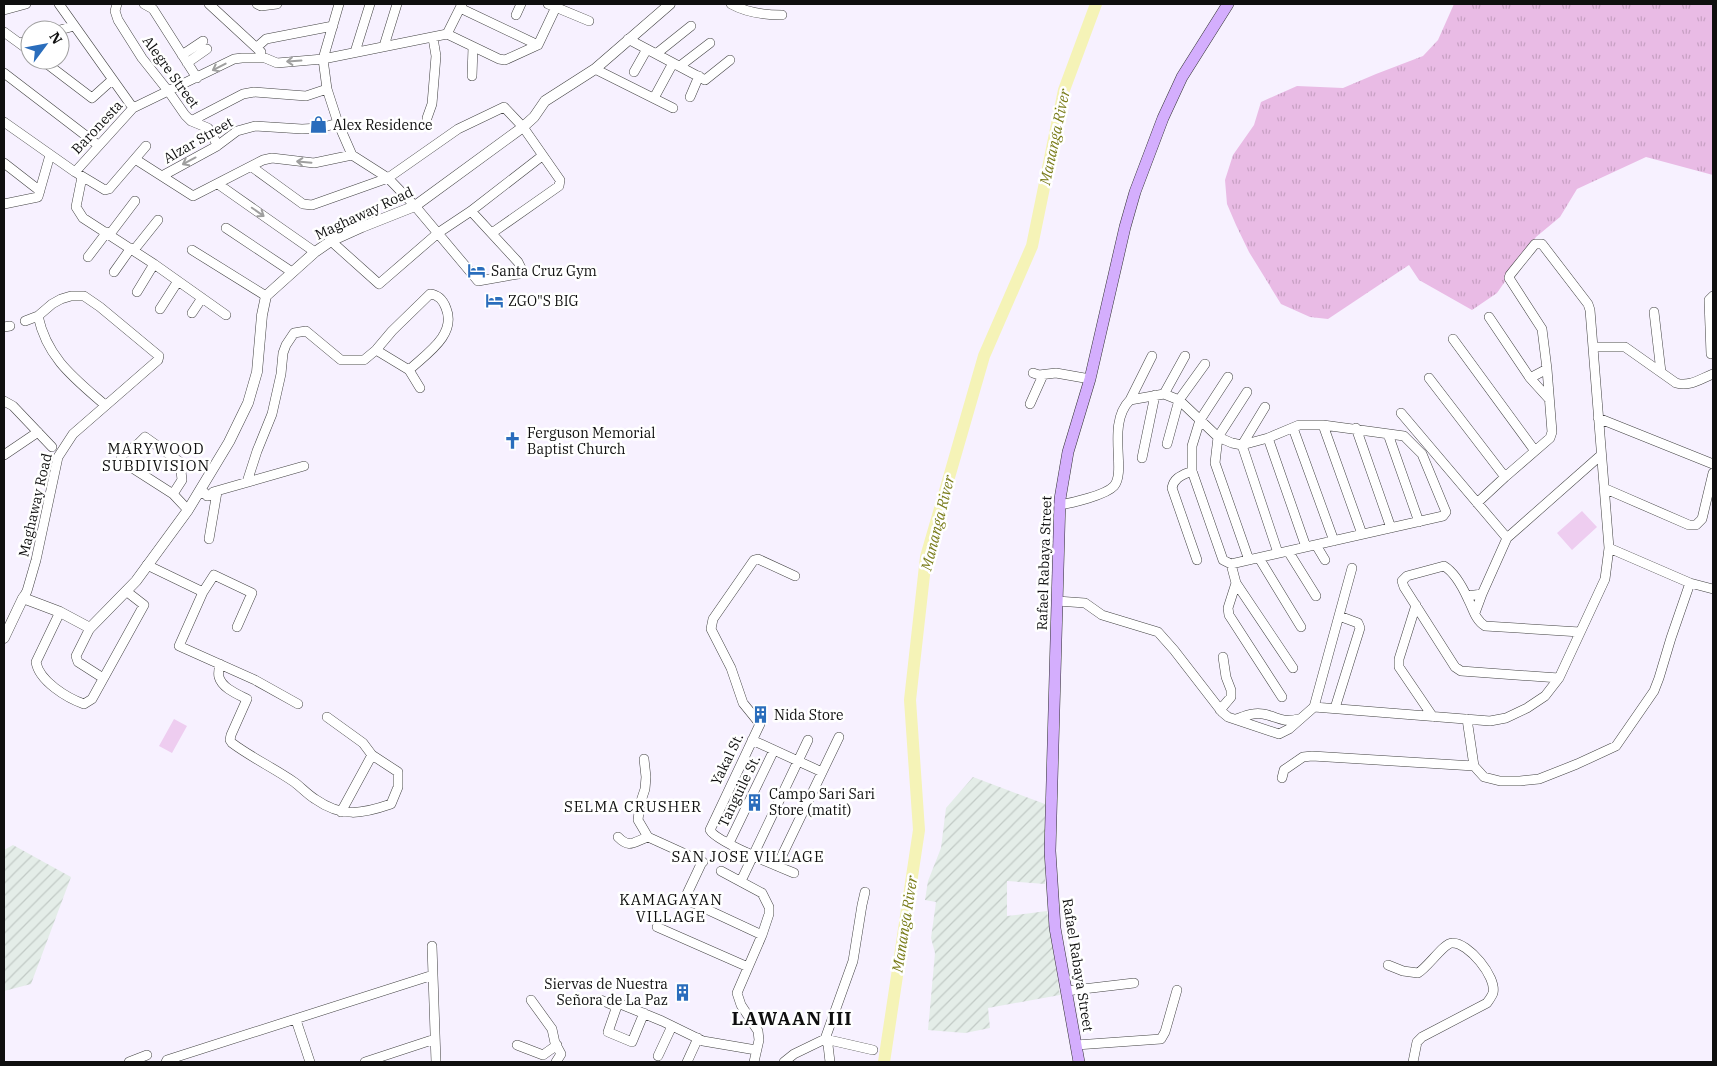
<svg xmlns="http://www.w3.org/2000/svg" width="1717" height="1066" viewBox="0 0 1717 1066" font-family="'IBM Plex Serif',serif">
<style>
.industrial{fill:url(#industrial-furrows)}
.grass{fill:url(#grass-tufts)}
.pitch{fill:#eecdf0}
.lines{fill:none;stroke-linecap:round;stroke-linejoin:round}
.river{stroke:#f5f3b7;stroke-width:12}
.minor-casing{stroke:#424242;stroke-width:10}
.tertiary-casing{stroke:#424242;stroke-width:11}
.secondary-casing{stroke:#313131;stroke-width:12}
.minor{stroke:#fff;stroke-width:9}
.tertiary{stroke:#fff;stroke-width:10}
.secondary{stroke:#d4aefd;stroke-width:11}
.oneway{stroke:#9f9f9f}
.labels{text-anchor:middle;stroke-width:5;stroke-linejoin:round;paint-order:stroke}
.street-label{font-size:14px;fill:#0f0f0f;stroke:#fff}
.poi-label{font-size:14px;fill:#0f0f0f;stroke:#fff;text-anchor:start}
.water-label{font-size:15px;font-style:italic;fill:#787b18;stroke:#fff}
.neighbourhood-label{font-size:15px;letter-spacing:1px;fill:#0f0f0f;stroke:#fff}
.district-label{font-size:19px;font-weight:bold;letter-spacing:1px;fill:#0f0f0f;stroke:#fff}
</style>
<defs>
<pattern id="industrial-furrows" width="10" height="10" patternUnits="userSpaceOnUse" patternTransform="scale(1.25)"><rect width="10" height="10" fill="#e4ede8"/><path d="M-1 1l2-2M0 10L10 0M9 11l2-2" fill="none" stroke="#c2cac6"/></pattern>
<pattern id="grass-tufts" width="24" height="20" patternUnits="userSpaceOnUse" patternTransform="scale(1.25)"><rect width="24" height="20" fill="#e9bbe5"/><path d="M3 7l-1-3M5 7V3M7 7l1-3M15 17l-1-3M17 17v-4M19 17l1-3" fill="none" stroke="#c7a0c3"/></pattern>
</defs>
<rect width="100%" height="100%" fill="#f7f1ff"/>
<path class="industrial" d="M973,777L1045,804V884L1007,881V916L1047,911L1060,995L988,1008L990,1028L965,1033L928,1030L935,953L931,938L936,902L925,900L928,881L941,848L946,808Z
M13,845L71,877L31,984L4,991V850Z"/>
<path class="grass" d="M1454,4H1713V175L1646,157L1577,189L1560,217L1536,237L1497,293L1472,310L1419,280L1409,265L1328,319L1310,317L1281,304L1249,252L1236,225L1227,204L1225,180L1233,155L1254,125L1261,102L1297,86L1343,88L1376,74L1423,56L1438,40Z"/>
<path class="pitch" d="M1582,511L1597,527L1572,550L1557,533Z
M174,719L187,726L172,753L159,746Z"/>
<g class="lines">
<path class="river" d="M884,1062L919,830L910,700L926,557L984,356L1032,246L1064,90L1096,4"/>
<defs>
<path id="minor" d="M59,4L133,108
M117,4L115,11L118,20L142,58L169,92L185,115L191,121L208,128L213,135L217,146
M144,4L153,9L197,78
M209,4L261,52
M257,4L261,6L277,4
M339,4L323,59L327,89L338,123L352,155L388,178L415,206L478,281L518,274L521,268L518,262L471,211
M548,4L589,21
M731,4C747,13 764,15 782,15
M460,8L538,45
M4,10L26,4
M516,15L521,4
M60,30L74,26
M4,32L30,51
M447,34L462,4
M628,39L705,80L730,60
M20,43L30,40
M384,46L397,4
M257,47L266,39L333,26
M355,52L370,4
M656,54L691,26
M182,55L203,41
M42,60L92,98L112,80
M187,63L207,49
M680,66L710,43
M595,69L673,108
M634,72L647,49
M4,73L98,145
M472,76L473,47
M690,97L699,76
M654,98L673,63
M427,118L432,104L436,56L433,38
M191,121L243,94L254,92L306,96L327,89
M4,122L75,172L105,190L109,189L146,146
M135,159L193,196L263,160L272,158L314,163L352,155
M4,163L40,191
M252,167L303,204L312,205L388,178L458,129L504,107L523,127L560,180L559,186L492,233
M75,172L133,108L234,59L242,58H265L277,63L323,59L447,34L499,59L505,60L538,45L556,7
M162,176L217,146L237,131L255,126L302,129L320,128L338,123
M82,177L76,207L83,218L154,264L226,315
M218,184L315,252
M4,204L38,197L50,155
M226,228L292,272
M110,234L135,201
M331,241L379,284L438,233L471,211L542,156
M134,250L158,220
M192,250L266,296
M88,257L107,232
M114,272L131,248
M137,292L154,264
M160,309L178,281
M1654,312L1661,372
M192,313L202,298
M38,316C47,358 74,378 105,405
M1489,317L1530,378L1549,399
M4,327L10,326
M1453,339L1535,451
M1594,347H1625L1676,383C1690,387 1700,379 1713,374
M376,350L409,370L420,388
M1711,354L1709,300L1713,296
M1033,373L1039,375L1056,373L1090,379
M1429,378L1505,477
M1530,378L1547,369
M1247,392L1218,437L1215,463L1249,560
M1164,394L1185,356
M1130,400L1164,394L1179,400L1218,437L1232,443L1242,445L1268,438L1299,425H1323L1404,436L1422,454L1446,512L1443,516L1231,564L1223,560L1192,471V446L1200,420L1228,377
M4,401L13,406L52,447
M1030,404L1043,375
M1265,407L1242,445L1278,553
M1401,413L1507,538
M1598,418L1713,464
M1323,425L1362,534
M1293,428L1334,541
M1356,428L1391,528
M1388,434L1419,522
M1268,438L1306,547
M1167,444L1179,400L1205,364
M4,455L38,432
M1142,458L1155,395
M1192,471C1183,475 1174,477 1172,488L1197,560
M247,482L257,451L272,414L281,374L283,353L286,345L294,333L306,331L341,360H364L376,350L392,331L430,294C439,295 443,300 446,308C457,335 426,354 409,370
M1606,489L1689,525H1696L1702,519L1713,473
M173,494L182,480L180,462L145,437L139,443L122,455L121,458L123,462L173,494L188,510
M198,494L205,493L207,496L212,495L213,492L304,466
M1059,505C1072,503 1106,495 1114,486C1127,471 1106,424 1130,400L1152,356
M209,539L217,492
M1316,545L1325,560
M1609,548L1690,583L1713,589
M1288,551L1316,596
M1259,558L1301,627
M1231,564L1236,583L1293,668
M147,565L203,592
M1236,583L1228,608L1229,615L1282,697
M1482,594L1507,538L1601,455
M1467,596L1482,594L1475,613
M23,598L27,591L36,560L58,457L73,434L158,360L159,356L100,307L84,296H71L61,299L52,304L38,316L25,321
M1057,601L1085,603L1102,615L1158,632L1174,650L1222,712L1228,717L1279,734L1289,729L1314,707L1352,568
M1416,605L1399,659V667L1433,717
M60,612L36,662C39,681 67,698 84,704L92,699L144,605L126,591
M237,627L252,593L214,575L203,592L179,646L255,680L298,704
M90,628L76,656L78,662L103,678
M220,664C219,668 218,673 219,677C222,688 237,694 247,699L231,735L230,740L232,743C252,758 274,768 294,782C301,787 307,794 315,799C342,818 362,814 391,804L398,787V772L372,755L363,743L327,717
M1559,678L1461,671L1455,667L1404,587L1402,581L1407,576L1444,566C1454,572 1463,588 1468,599C1473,608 1475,620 1485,626L1580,632
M1314,707L1490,721L1506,718L1527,708L1545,696L1559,678L1605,579L1609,548L1590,310L1588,304L1542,244H1535L1510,275L1509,278L1542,329L1547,369L1552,432L1550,438L1505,477L1477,503
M1335,708L1360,628L1358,623L1339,616
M1220,710L1231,697V690L1226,677L1223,657
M1236,719C1245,716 1254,712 1263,714C1279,717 1281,723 1298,719
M1467,719L1474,766L1484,777L1500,781H1520L1539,779L1577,764L1616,746L1654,691L1659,678L1671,638L1690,583
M752,740L822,772
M644,759L646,777L645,789L640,804L638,820L648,837L703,862
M1282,778L1284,770L1303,757L1312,756L1474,766
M341,812L372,755
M618,837C630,849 633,842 648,837
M729,843L774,750
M702,862L686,896L691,902L762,935
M777,866L839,737
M721,871L762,893L769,907V914L762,935L737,993L741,1005L758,1031L759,1040L754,1062
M794,873C779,867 715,841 710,830L760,724L743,703L731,668L711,629L713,619L754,560L758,559L795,576
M741,881L808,740
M657,927L748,967
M432,946L436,1062
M1388,965L1403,971L1418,973C1428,967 1444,943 1452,943C1468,942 1497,977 1493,993C1492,996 1489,1000 1487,1003L1422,1037L1417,1042L1413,1062
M1066,991L1134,983
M531,1000L552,1029L555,1043L561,1054L556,1062
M601,1000L617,1007
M644,1013L632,1042L608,1032L618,1003L662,1021L703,1041L756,1050
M296,1020L310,1062
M517,1045L543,1055L557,1045
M1076,1045L1161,1039L1165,1032L1177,990
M658,1056L672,1026
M129,1062L147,1055
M166,1062L167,1060C255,1031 344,1004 433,975
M365,1062L435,1039
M687,1062L698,1038
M784,1062L794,1054L825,1039L873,1050
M830,1062L828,1045L825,1039L853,961L862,905L865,892"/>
<path id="tertiary" d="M4,638L23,598L60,612L90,628L136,581L188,510L229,442L248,403L257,372L262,315L266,296L315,252L331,241L362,227L415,206L523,127L534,117L545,101L595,69L670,4"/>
<path id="secondary" d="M1079,1062L1055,928L1050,851L1060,499L1068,452L1090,379L1125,227L1135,192L1163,118L1182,77L1228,4"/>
</defs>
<use href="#minor" class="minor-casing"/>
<use href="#tertiary" class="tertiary-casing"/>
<use href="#secondary" class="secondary-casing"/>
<use href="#minor" class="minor"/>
<use href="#tertiary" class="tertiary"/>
<use href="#secondary" class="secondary"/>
</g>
<defs><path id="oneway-shaft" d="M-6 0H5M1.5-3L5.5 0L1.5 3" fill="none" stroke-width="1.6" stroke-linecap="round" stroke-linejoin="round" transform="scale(1.25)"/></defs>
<g class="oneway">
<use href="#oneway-shaft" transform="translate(294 61) rotate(176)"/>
<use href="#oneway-shaft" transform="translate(219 67) rotate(153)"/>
<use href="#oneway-shaft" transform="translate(189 161) rotate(152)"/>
<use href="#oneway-shaft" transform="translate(304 162) rotate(-175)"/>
<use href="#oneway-shaft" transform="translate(258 212) rotate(35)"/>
</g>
<defs>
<symbol id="shop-bare" viewBox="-9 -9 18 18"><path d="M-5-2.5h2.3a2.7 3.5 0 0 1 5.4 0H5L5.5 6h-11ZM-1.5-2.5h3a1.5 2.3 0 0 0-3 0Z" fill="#2a6dbc" stroke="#fff" stroke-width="2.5" paint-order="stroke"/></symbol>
<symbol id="hotel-bare" viewBox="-9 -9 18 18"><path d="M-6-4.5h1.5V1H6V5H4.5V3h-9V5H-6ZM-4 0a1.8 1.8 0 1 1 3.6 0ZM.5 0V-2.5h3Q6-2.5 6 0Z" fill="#2a6dbc" stroke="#fff" stroke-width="2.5" paint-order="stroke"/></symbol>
<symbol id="church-bare" viewBox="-9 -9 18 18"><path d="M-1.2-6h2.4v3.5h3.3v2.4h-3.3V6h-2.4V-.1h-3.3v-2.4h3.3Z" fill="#2a6dbc" stroke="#fff" stroke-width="2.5" paint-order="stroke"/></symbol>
<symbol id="building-bare" viewBox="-9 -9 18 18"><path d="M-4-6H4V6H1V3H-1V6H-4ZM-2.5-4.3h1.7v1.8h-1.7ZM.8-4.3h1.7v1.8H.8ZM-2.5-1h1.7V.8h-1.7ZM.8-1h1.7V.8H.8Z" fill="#2a6dbc" stroke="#fff" stroke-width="2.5" paint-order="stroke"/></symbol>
</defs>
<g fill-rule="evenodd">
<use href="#shop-bare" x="306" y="112" width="25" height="25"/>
<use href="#hotel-bare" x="464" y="258" width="25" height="25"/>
<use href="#hotel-bare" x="482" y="288" width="25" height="25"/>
<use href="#church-bare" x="500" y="428" width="25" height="25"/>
<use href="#building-bare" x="748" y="702" width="25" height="25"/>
<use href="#building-bare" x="742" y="790" width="25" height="25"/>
<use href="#building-bare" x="670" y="980" width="25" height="25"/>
</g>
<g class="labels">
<g class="street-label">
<text transform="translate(171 72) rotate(54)" y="5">Alegre Street</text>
<text transform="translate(97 127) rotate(-47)" y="5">Baronesta</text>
<text transform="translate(198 140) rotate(-30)" y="5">Alzar Street</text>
<text transform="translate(364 213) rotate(-25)" y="5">Maghaway Road</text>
<text transform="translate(35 505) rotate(-77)" y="5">Maghaway Road</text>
<text transform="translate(1044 563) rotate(-88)" y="5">Rafael Rabaya Street</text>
<text transform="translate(727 759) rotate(-64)" y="5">Yakal St.</text>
<text transform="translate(739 791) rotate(-64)" y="5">Tanguile St.</text>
<text transform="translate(1078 965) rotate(81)" y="5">Rafael Rabaya Street</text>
</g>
<g class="poi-label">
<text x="333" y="130">Alex Residence</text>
<text x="491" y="276">Santa Cruz Gym</text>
<text x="508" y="306">ZGO"S BIG</text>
<text x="527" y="438">Ferguson Memorial<tspan x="527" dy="16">Baptist Church</tspan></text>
<text x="774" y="720">Nida Store</text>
<text x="769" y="799">Campo Sari Sari<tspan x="769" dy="16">Store (matit)</tspan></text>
<text x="668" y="989" text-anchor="end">Siervas de Nuestra<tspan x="668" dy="16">Señora de La Paz</tspan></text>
</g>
<g class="water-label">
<text transform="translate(1055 137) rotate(-78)" y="5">Mananga River</text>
<text transform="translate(938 523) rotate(-76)" y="5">Mananga River</text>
<text transform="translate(905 924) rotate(-81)" y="5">Mananga River</text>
</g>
<g class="neighbourhood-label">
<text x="156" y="454">MARYWOOD<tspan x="156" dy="17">SUBDIVISION</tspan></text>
<text x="633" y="812">SELMA CRUSHER</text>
<text x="748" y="862">SAN JOSE VILLAGE</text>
<text x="671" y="905">KAMAGAYAN<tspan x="671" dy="17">VILLAGE</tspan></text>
</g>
<g class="district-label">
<text x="792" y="1025">LAWAAN III</text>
</g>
</g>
<rect width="1717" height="1066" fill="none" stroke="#0f0f0f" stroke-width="10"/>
<g transform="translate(45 45) rotate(58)"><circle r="24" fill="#ffffff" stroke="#9f9f9f"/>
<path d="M0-4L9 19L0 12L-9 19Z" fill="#2a6dbc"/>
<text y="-8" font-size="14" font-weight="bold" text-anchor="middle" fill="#0f0f0f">N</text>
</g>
</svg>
